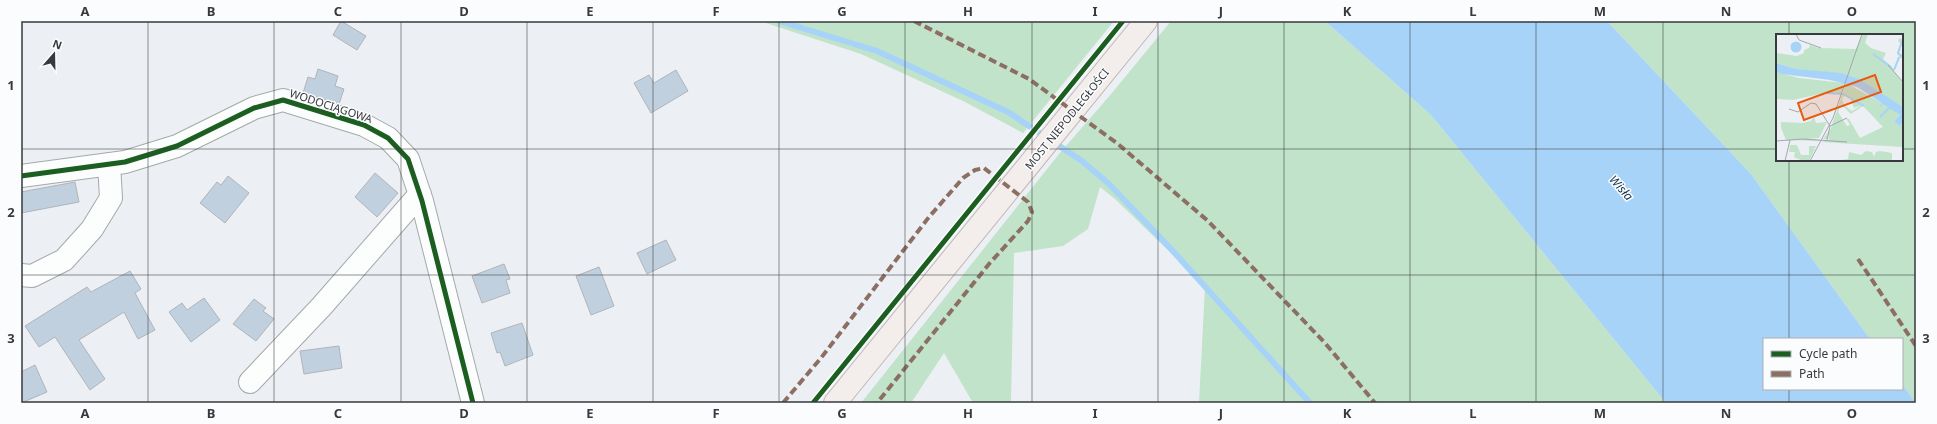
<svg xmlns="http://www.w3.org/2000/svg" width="1937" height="424" viewBox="0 0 1937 424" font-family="'Noto Sans',sans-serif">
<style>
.green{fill:#c0e3c9;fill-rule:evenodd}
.water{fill:#a8d3f8}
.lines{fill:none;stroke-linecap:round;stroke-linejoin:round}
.stream{stroke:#a8d3f8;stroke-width:6}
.building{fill:#c1d0de;stroke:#b1b4b7}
.minor-casing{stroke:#a6a8ab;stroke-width:24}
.major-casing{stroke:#c0b8b5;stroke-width:24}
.minor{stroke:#fcfdfd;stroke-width:22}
.major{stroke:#f3eeec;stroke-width:22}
.quiet{stroke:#8d6e63;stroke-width:4;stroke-dasharray:8 4;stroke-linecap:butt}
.cycleway-casing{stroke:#fbfcfe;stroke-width:8}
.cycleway{stroke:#1b5e20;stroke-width:5}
.grid{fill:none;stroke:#373a3d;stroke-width:1;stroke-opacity:0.55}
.labels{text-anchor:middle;stroke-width:3;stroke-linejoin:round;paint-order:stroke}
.street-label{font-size:11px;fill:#373a3d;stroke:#fbfcfe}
.water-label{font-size:12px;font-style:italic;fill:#14344e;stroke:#fbfcfe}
.inset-river{fill:none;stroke:#a8d3f8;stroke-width:2}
.inset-road{fill:none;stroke:#a4a7ab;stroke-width:1}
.view{fill:#e8590c;fill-opacity:0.15;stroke:#e8590c;stroke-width:2}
.inset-edge{fill:none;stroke:#373a3d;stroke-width:2}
.neatline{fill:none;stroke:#373a3d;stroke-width:1.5}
.grid-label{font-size:13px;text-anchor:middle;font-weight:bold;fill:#373a3d}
</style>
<rect width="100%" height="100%" fill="#ecf0f4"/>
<path class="green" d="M760,21H1114L1023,133L963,101L861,54Z
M1171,21H1325L1431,115L1666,403H1199L1205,286L1115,199L1100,187L1088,229L1063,246L1014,253L1011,403H973L944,353L911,403H861L1059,154L1112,93Z
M1607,21H1916V403L1902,384V339H1870L1751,174ZM1777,35H1902V160H1777Z"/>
<path class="water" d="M1325,21H1607L1751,174L1870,339H1764V389H1902V384L1916,403H1666L1431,115Z"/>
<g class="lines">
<path class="stream" d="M779,21L877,51L1008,112L1082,161L1108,183L1172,250L1310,403"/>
</g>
<path class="building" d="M341,21L366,36L357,50L333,35Z
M318,69L338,76L335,86L344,89L339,104L303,93L308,77L315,79Z
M676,70L688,91L651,113L634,83L649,75L654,83Z
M375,173L398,193L377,217L355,197Z
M228,176L249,193L225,223L200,203L217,182L221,185Z
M75,182L79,202L21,213V192Z
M666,240L676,260L647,274L637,253Z
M504,264L510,279L506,280L510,293L482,303L472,276Z
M599,267L614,306L591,315L576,276Z
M130,271L141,289L135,293L155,330L138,339L124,312L79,340L105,379L90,390L55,337L39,347L25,326L87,287L91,292Z
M204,298L220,320L191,342L169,312L182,303L187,310Z
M254,299L266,308L263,311L274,319L256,341L233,324Z
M522,323L533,355L505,366L500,352L497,353L491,333Z
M339,346L342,368L304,374L300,351Z
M35,365L47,392L21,403V372Z"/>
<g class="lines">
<defs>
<path id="minor" d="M21,176L125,162L177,146L254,108L283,100L364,125L388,138L408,159L422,201L473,403
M21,275L32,276L64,260L92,229L111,198L109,164
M250,382L322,306L420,194"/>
<path id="major" d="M835,403L1146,21"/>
</defs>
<use href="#minor" class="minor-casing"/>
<use href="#major" class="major-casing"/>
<use href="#minor" class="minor"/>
<use href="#major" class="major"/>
<path class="quiet" d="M914,21L1029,79L1118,144L1208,221L1325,343L1375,403
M1858,259L1916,346
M783,403L821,358L929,217L963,178L975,170L984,168L1028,202L1032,212L1028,221L989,264L877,403"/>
<defs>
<path id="cycleway" d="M21,176L125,162L177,146L254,108L283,100L364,125L388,138L408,159L422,201L473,403
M813,403L1123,21"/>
</defs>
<use href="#cycleway" class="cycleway-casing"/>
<use href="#cycleway" class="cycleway"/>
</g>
<path class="grid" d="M148,21V403M274,21V403M401,21V403M527,21V403M653,21V403M779,21V403M905,21V403M1032,21V403M1158,21V403M1284,21V403M1410,21V403M1536,21V403M1663,21V403M1789,21V35M21,149H1777M1902,149H1916M1789,160V339M21,275H1916M1789,389V403"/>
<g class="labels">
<g class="street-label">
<text transform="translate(331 106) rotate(18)" y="4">WODOCIĄGOWA</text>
<text transform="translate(1067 119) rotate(-51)" y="4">MOST NIEPODLEGŁOŚCI</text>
</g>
<g class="water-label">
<text transform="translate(1621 188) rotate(48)" y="4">Wisła</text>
</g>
</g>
<g transform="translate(1776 34)">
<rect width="127" height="127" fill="#ecf0f4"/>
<path d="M87,0H92L89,9L95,14L110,19L107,25L118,35L123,23L121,19L125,9L122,8L123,4L127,6L122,20L127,24H124L118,38L127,49V73L71,41L20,35L0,29V19L21,22L28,19V16L33,14L34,11L42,14L80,15ZM0,38L23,44L68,49L65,60H44L17,66L0,65ZM70,49L106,69L101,75L107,69L124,81L118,88L124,92L127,88V113L45,108L53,106L52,98L51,105H47L55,94ZM69,61L74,63L78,74L86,71L76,77L68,71L66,65ZM65,70L75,80L87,72L107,93L84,104L73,85L70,84L74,91L71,92L62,78ZM38,83L40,89L51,88L43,104L31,105L44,106L43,107L10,106L5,94V88L27,89L35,87ZM14,111H21L25,121H33V112H40L33,127H27L18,123L19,118H13ZM90,117L96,118L98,123L100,118L104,117L116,119V126L58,127L72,125L73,118L85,121Z" fill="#c0e3c9" fill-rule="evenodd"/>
<path d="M14.5 13a5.5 5.5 0 1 1 11 0a5.5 5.5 0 1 1-11 0ZM0,29L20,35L65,39L83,45L127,73V88L124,92L118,88L124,81L107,70L101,75L106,69L81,53L54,46L6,40L0,38Z" fill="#a8d3f8"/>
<path class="inset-river" d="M127,5L122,19L127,23M97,20L115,33M118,36L123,23M50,59L67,60L88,72M104,83L114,73"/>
<path class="inset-road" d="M20,0L23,6L45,14M112,31L127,48M13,75L22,78L35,69L40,70L54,92L51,106M54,92L71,84M0,107L27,105L71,108M9,127L14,106M34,127L57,84L86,0"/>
<path class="view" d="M99,41L105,58L28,86L22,69Z"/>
<rect width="127" height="127" class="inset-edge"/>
</g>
<rect width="1937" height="424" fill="none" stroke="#fbfcfe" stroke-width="44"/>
<rect x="1763" y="338" width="140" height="52" fill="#fbfcfe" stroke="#adaeb1"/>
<rect x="1771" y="351" width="20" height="6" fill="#1b5e20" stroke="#adaeb1"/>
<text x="1799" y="358" font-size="12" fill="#373a3d">Cycle path</text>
<rect x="1771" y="371" width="20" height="6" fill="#8d6e63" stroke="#adaeb1"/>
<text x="1799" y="378" font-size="12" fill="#373a3d">Path</text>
<g transform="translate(54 54) rotate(20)" stroke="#fbfcfe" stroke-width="3" paint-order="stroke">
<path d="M0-3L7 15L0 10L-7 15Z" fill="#373a3d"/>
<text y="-6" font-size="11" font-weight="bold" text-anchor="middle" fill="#373a3d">N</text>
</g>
<rect x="22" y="22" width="1893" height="380" class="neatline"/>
<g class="grid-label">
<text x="85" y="16">A</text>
<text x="211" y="16">B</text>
<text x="338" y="16">C</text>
<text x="464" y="16">D</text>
<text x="590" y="16">E</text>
<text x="716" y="16">F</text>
<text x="842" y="16">G</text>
<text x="968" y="16">H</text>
<text x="1095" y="16">I</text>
<text x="1221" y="16">J</text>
<text x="1347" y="16">K</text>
<text x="1473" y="16">L</text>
<text x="1600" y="16">M</text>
<text x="1726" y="16">N</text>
<text x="1852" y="16">O</text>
<text x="11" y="90">1</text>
<text x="1926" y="90">1</text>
<text x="11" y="217">2</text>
<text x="1926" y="217">2</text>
<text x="11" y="343">3</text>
<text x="1926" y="343">3</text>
<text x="85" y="418">A</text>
<text x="211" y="418">B</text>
<text x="338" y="418">C</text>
<text x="464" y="418">D</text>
<text x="590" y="418">E</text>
<text x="716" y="418">F</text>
<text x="842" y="418">G</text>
<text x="968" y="418">H</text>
<text x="1095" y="418">I</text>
<text x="1221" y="418">J</text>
<text x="1347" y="418">K</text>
<text x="1473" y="418">L</text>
<text x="1600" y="418">M</text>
<text x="1726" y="418">N</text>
<text x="1852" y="418">O</text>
</g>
</svg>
